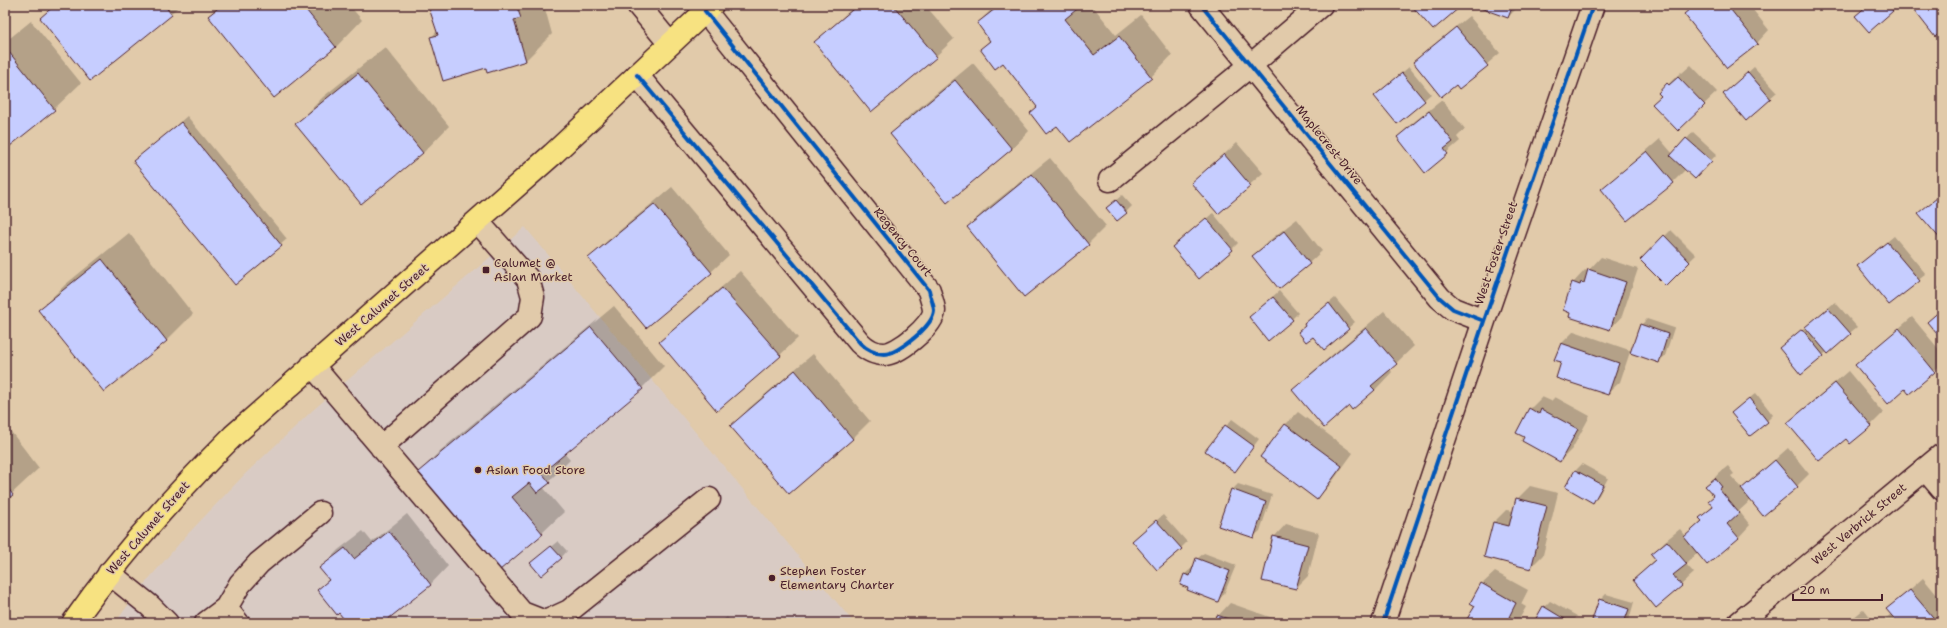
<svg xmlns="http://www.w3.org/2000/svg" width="1947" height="628" viewBox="0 0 1947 628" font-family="'Shantell Sans',sans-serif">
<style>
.built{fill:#d9cbc4}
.shadow{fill:#0003}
.building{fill:#c6cdff;stroke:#4a1f2b}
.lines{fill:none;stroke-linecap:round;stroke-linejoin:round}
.minor-casing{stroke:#4a1f2b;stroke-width:25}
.major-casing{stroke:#4a1f2b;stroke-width:25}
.minor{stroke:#e1caaa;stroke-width:22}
.major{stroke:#f7e281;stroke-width:22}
.cycleway-casing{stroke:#e1caaa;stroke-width:6}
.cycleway{stroke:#0057b8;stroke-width:4}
.poi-dot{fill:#4a1f2b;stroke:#e1caaa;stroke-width:1.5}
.labels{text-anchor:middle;stroke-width:3;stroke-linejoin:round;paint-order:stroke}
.street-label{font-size:12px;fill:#4a1f2b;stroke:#e1caaa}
.poi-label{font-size:12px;fill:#4a1f2b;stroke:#e1caaa;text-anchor:start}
</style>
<rect width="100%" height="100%" fill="#e1caaa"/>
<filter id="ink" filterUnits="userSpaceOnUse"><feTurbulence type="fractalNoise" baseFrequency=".025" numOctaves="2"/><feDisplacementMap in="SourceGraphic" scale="8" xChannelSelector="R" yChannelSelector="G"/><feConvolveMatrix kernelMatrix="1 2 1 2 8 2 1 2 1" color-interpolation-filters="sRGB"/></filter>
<g filter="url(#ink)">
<path class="built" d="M525,227L854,623H115L140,589L184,538L244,475L313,410Z"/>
<path class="shadow" d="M54,5H181L90,79L41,18Z
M221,5H349L362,20L336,47L210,16Z
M429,5H544L552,34L526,60L488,72L486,67L431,38L437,31Z
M856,5H925L954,39L936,56L815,42Z
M996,5H1092L1116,35L1141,15L1172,55L1151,77L1057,124L1038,107L1003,62L981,49L990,40L978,23Z
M1475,5H1520L1508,17Z
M1694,5H1749L1769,30L1757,43L1685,14Z
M1869,5H1898L1893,11Z
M1469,16L1500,53L1459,88L1456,84L1415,62L1427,50Z
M31,21L81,83L54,109L5,149V42Z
M385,47L449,126L423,153L297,124L323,97Z
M973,63L1029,131L1012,149L948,202L891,134L909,116Z
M1691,65L1717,92L1678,129L1659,93L1681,72L1682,73Z
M1409,67L1431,94L1397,123L1381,90Z
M1754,67L1777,92L1746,119L1724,94Z
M1442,100L1465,129L1457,137L1460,141L1425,171L1398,137L1410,125Z
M187,116L287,239L235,283L135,161Z
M1693,132L1717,154L1701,171L1686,169L1673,182L1602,189L1660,139L1673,154Z
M1237,143L1263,173L1218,213L1192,183Z
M1050,158L1106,226L1088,244L968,227L986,209Z
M672,187L729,255L711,272L589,258L607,241Z
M1122,195L1132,206L1126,212L1114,202Z
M1213,213L1238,243L1232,249L1180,241Z
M1297,219L1322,251L1309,263L1254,256L1266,243Z
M1671,230L1696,255L1666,284L1641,260Z
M129,233L193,314L167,340L104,390L39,310L66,284Z
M1894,236L1926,274L1890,303L1865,260Z
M1601,257L1638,269L1622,316L1610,329L1573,283L1585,270L1588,271Z
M740,271L798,338L780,355L660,342L678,325Z
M1942,284V293L1938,288Z
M1279,291L1298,313L1292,319L1256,311Z
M1335,298L1355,322L1324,349L1306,325L1311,318Z
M1835,302L1857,327L1801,373L1780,348Z
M614,306L664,366L642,388L564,453L570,460L543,487L564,512L542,533L419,472L441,450Z
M1384,311L1414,346L1390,369L1392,372L1375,390L1352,408L1349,405L1294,390L1311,373Z
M1912,317L1942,353V364L1909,392L1905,388L1856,365Z
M1647,319L1674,328L1665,356L1658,362L1630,352L1620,382L1607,394L1562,362L1561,344L1574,331L1632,351L1641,325Z
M813,354L870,421L853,438L789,493L732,426L749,408Z
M1848,371L1883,413L1871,425L1846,437L1788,423Z
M1756,393L1773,415L1767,421L1732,413Z
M1542,397L1551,401L1555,397L1590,416L1572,449L1560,461L1525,437L1530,409Z
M1298,412L1353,453L1329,486L1317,498L1262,457L1286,424Z
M1232,419L1259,439L1235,471L1207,450Z
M5,424L39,468L5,500Z
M1788,448L1809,474L1797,486L1751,500L1739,511L1750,525L1738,538L1698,552L1686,564L1694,573L1681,585L1634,580L1656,559L1652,554L1665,541L1680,529L1686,536L1702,520L1701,518L1713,506L1715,496L1707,486L1719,473L1728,466L1734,474L1731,476L1742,489Z
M1582,464L1608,478L1599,495L1593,501L1567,487L1576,470Z
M1238,484L1272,495L1260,531L1253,537L1232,490Z
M1530,486L1558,493L1543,555L1530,568L1485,556L1494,522L1506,510L1514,511L1517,499Z
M407,514L448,566L431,584L381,623H348L318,590L329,579L321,568L338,550L363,531L372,542Z
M1163,515L1187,542L1181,548L1139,535Z
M1286,524L1319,533L1308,576L1296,588L1274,537Z
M558,541L567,551L561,558L538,557Z
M1204,553L1236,565L1224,594L1218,601L1182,584L1185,574L1192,568L1194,569L1197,559Z
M1495,572L1528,590L1521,604L1526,607L1517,623H1476V606L1482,584Z
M1923,578L1942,601V623H1880L1891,614L1888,609Z
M1606,594L1634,602L1629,620L1639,623H1605L1600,600Z
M1550,601L1577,616L1573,623H1537L1544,607Z
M1230,603L1287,623H1215L1218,616Z
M1864,609L1875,623H1847Z
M727,617L732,623H719Z
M700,618L704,623H694Z"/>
<path class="building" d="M55,5H164L172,15L90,81L40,18Z
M222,5H302L336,47L274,98L208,16Z
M428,5H516L521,18L514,20L526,61L487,73L486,68L443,81L430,37L438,35Z
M858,5H893L937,57L871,112L814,42Z
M1000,5H1082L1065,19L1094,55L1119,36L1152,78L1070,142L1057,126L1046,134L1030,113L1037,107L1003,63L995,69L980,49L990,41L977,23Z
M1411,5H1458L1460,7L1433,30Z
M1472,5H1513L1508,18Z
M1695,5H1727L1758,44L1727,68L1684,14Z
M1868,5H1888L1893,11L1869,32L1855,16Z
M1920,5H1942V31L1935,37L1914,10Z
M1456,27L1488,66L1459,89L1456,85L1441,97L1413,62Z
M5,47L55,110L5,150Z
M1748,72L1771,99L1746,121L1723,94Z
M358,73L423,153L361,204L295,124Z
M1402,73L1425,101L1397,124L1374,96Z
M1678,77L1705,105L1678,131L1652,104L1661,96L1658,93L1667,83L1669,85Z
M955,80L1012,149L947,203L890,134Z
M1429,111L1453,142L1444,149L1448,154L1425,173L1397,137Z
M181,122L282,246L235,285L133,161Z
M1686,138L1712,161L1695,179L1670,156Z
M1647,151L1674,183L1627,221L1601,189Z
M1224,154L1251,186L1218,214L1191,183Z
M1032,174L1089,245L1024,297L967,227Z
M1942,194V241L1918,213Z
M1116,200L1127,213L1117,221L1106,208Z
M654,204L712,273L646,328L588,258Z
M1206,218L1233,250L1199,279L1172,247Z
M1284,231L1310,264L1279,289L1252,256Z
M1664,235L1690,262L1666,286L1640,260Z
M1887,242L1920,281L1889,305L1857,266Z
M102,259L167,341L104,392L38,310Z
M1588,269L1626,282L1610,330L1569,317L1570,313L1563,310L1572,282L1580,285L1581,282L1584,283Z
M722,288L781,356L717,411L659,342Z
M1273,297L1293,320L1268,341L1249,317Z
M1329,303L1349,329L1324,350L1313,337L1306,342L1298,332L1305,326L1304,324Z
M1828,308L1851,334L1828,354L1805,327Z
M1942,309V340L1927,322Z
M1640,324L1668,334L1659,363L1630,353Z
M591,327L643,389L542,473L550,483L537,493L529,483L512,497L543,534L500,570L418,472Z
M1366,328L1397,364L1371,386L1375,390L1352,410L1349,406L1324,428L1292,390Z
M1899,328L1935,372L1909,394L1905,389L1888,404L1855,365Z
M1802,329L1824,356L1801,375L1779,348Z
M1561,343L1619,363L1608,395L1556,378L1561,362L1554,360Z
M795,370L853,439L789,494L730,426Z
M1835,383L1872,426L1850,444L1846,439L1819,461L1787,423Z
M1749,398L1768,422L1750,436L1731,413Z
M1529,408L1539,414L1541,409L1578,429L1560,462L1522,441L1524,437L1516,433Z
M1285,424L1342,466L1317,500L1260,457Z
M1225,425L1254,446L1235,472L1205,451Z
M1775,460L1798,487L1763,516L1741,489Z
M1575,470L1603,485L1593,503L1565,487Z
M1715,478L1722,487L1719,489L1739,513L1727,524L1739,538L1707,565L1684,537L1702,521L1699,518L1713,507L1708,501L1714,496L1705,486Z
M5,484L13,495L5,501Z
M1231,489L1266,502L1254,538L1218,526Z
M1516,498L1547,506L1531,569L1484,557L1493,522L1509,526Z
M1156,520L1182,549L1157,570L1132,541Z
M389,531L431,585L383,623H347L339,613L337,615L317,590L329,580L319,568L345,548L354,559Z
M1273,536L1308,545L1296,589L1262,581Z
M1667,541L1687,564L1673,575L1682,586L1656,608L1633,580L1656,560L1651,554Z
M551,546L562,558L541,576L530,563Z
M1196,558L1230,571L1218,602L1187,590L1188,588L1180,585L1184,574L1190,576Z
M1481,583L1516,603L1509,617L1515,620L1513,623H1474L1467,619L1475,606L1470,603Z
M1910,590L1938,623H1898L1886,609Z
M1599,599L1629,609L1624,623H1602L1592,620Z
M1543,606L1571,623H1535L1534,622Z
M1217,615L1239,623H1214Z"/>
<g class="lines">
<defs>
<path id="minor" d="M638,5L670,44
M1201,5L1440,298L1453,309L1484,321
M637,75L860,343C867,350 874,354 884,354C898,354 933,326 934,311C934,305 930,296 929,290L705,11
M1110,180L1251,65L1321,5
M312,365L522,613L545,622L569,611L709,499
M381,447L530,316L533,297L528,279L478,222
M1925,469L1942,489
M109,573L150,606L167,623
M226,608L238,623
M206,623L226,608L240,584L259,563L320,513
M1383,623L1484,321L1593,5
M1739,623L1942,455"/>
<path id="major" d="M73,623C121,554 174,495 233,436L553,154L712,5"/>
</defs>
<use href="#minor" class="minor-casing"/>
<use href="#major" class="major-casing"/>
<use href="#minor" class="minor"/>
<use href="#major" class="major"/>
<defs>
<path id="cycleway" d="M1201,5L1440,298L1453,309L1484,321
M637,75L860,343C867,350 874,354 884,354C898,354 933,326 934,311C934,305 930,296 929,290L705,11
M1383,623L1484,321L1593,5"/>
</defs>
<use href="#cycleway" class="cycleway-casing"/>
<use href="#cycleway" class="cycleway"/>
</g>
</g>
<g class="poi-dot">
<rect x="482" y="266" width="8" height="8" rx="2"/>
<circle cx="478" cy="470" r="4"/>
<circle cx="772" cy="578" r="4"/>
</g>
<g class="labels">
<g class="street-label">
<text transform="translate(1329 145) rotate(51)" y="4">Maplecrest Drive</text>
<text transform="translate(903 242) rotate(51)" y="4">Regency Court</text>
<text transform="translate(1496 253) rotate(-71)" y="4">West Foster Street</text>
<text transform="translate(382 305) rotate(-41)" y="4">West Calumet Street</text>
<text transform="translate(1859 524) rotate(-40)" y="4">West Verbrick Street</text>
<text transform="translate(148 528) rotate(-49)" y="4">West Calumet Street</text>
</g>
<g class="poi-label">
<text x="494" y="267">Calumet @<tspan x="494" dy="14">Asian Market</tspan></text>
<text x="486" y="474">Asian Food Store</text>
<text x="780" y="575">Stephen Foster<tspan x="780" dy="14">Elementary Charter</tspan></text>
</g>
</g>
<rect width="1947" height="628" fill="none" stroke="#e1caaa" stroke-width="20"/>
<rect x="10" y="10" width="1927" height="608" fill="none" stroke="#4a1f2b" stroke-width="1.5" filter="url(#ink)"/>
<path d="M1793 594v6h89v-6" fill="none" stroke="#4a1f2b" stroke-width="2"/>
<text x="1799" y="594" font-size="12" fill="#4a1f2b" stroke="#e1caaa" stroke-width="3" paint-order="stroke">20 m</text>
</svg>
